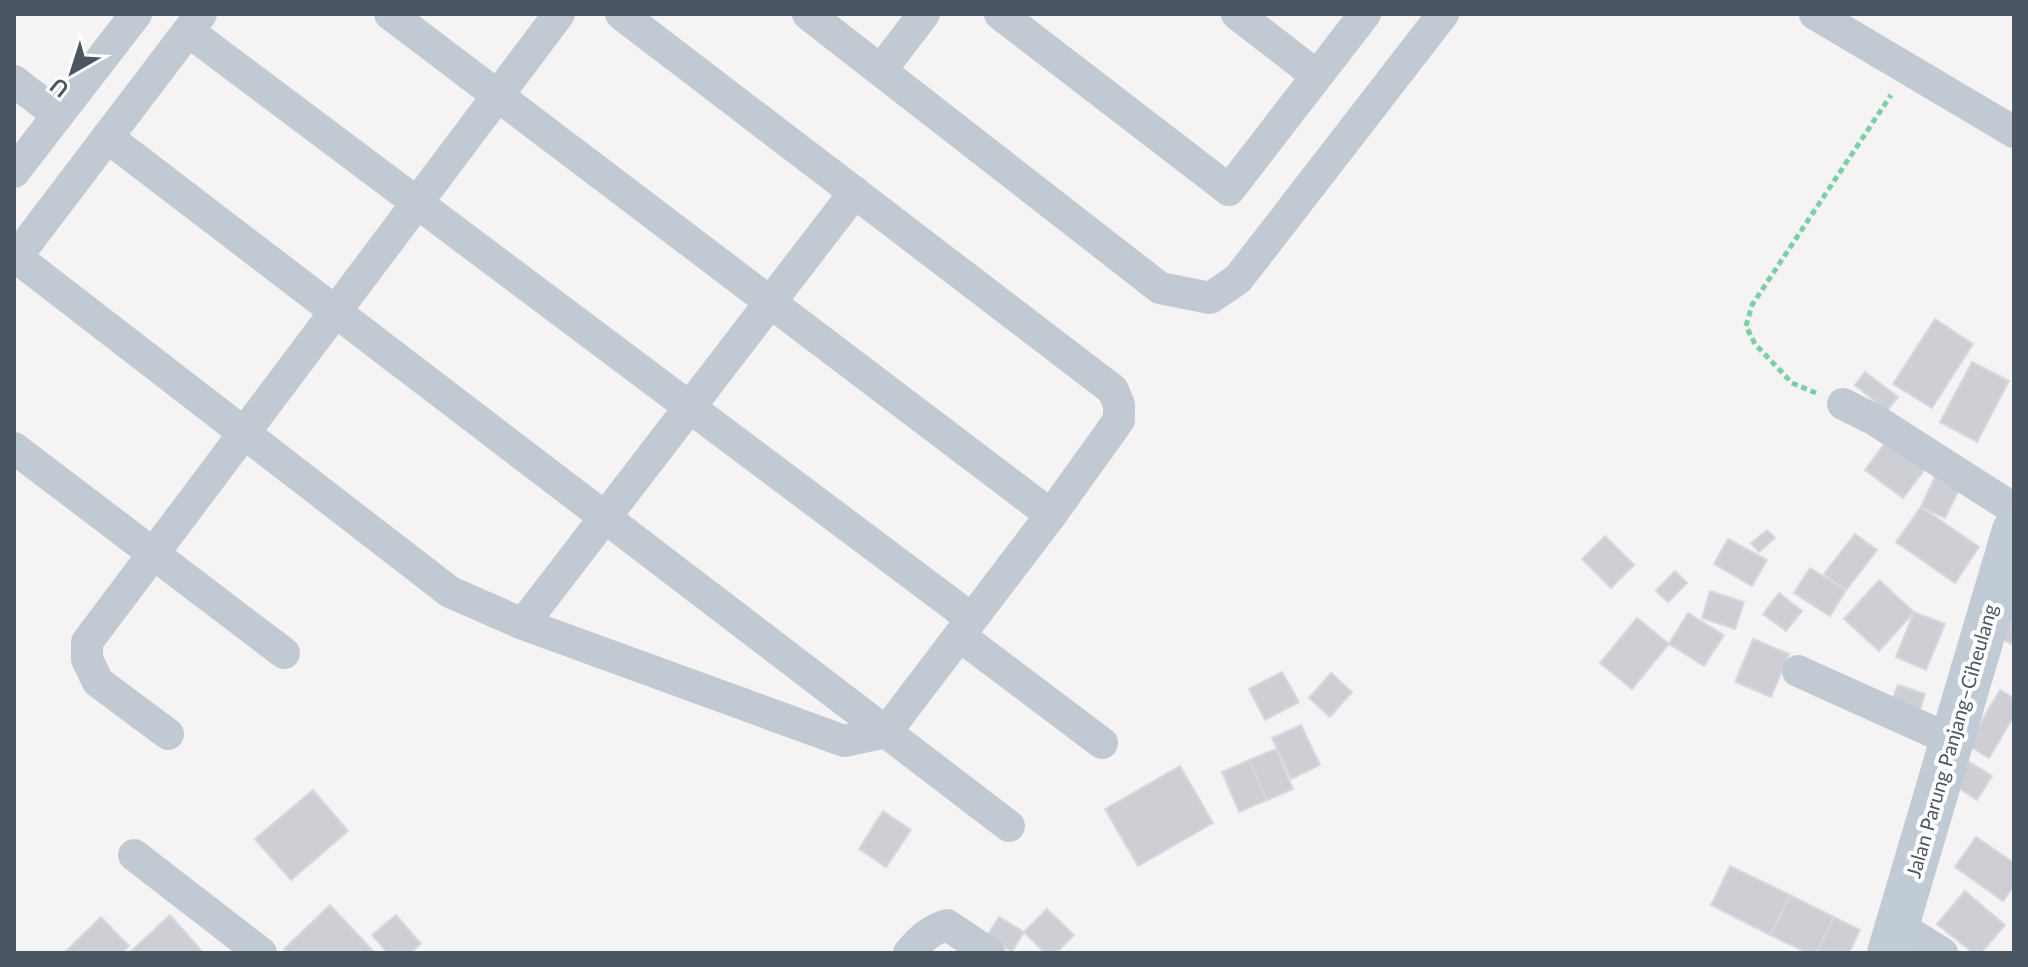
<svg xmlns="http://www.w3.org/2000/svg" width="2028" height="967" viewBox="0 0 2028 967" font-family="Lato,sans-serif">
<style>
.building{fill:#cdcfd5;stroke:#d7d9de;stroke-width:2}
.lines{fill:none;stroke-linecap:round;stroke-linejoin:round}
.path{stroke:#7ad0a6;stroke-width:5;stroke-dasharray:6 4;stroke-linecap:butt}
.street{stroke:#c1cad2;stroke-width:32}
.secondary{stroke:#c1cbd6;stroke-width:44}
.labels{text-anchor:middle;stroke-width:8;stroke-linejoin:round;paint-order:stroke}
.street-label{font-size:20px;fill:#4a5661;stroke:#fff}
</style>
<rect width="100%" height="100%" fill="#f5f3f3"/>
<path class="building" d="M1935,319L1973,344L1932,408L1893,384Z
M1972,362L2009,381L1977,442L1940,422Z
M1865,372L1898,397L1887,411L1855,385Z
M1891,435L1929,464L1903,498L1865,470Z
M1936,474L1961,486L1945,518L1921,507Z
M1921,507L1979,547L1955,583L1896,542Z
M1767,530L1775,538L1759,552L1751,543Z
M1855,534L1877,550L1846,590L1824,574Z
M1605,536L1634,565L1611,588L1582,559Z
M1728,539L1767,560L1752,586L1714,564Z
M1810,568L1846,590L1830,616L1794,593Z
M1675,571L1687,583L1668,602L1656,591Z
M1879,580L1914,612L1879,651L1844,619Z
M1710,591L1744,602L1735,629L1702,618Z
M1779,593L1802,611L1786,631L1763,614Z
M2014,604V645L1999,638Z
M1914,612L1945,624L1926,670L1896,657Z
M1688,613L1724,635L1704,666L1669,644Z
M1637,618L1669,644L1632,689L1600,663Z
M1753,639L1789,654L1771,697L1735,682Z
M1282,672L1299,702L1265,720L1249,689Z
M1331,673L1352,692L1330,717L1309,698Z
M1898,685L1925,694L1919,713L1891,703Z
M2000,690L2014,698V716L1989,758L1967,745Z
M1301,725L1320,765L1291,779L1272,738Z
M1276,749L1293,789L1267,800L1249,760Z
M1963,758L1992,776L1977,800L1948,781Z
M1249,760L1267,800L1239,812L1222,772Z
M1180,766L1213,823L1138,866L1105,809Z
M313,790L348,831L291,880L255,839Z
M883,811L911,830L886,867L859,849Z
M1976,837L2014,863V886L2003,901L1955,867Z
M1730,866L1790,895L1770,935L1711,905Z
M1965,891L2005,925L1981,953H1973L1937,924Z
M1790,895L1834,917L1816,953H1808L1770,935Z
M330,905L375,953H288L284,949Z
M1047,909L1074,935L1056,953H1045L1024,932Z
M170,915L202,951L200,953H129Z
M396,915L421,944L410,953H387L372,935Z
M101,917L129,946L122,953H64Z
M999,917L1024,932L1012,952L987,936Z
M1834,917L1860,930L1849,953H1816Z"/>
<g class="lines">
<path class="path" d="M1816,393L1792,383L1755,344L1746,326L1752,305L1891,95"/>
<path class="street" d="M390,14L1051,515
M808,14L1160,288L1210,298L1238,279L1443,14
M1000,14L1229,190L1365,14
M1237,14L1317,76
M1815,14L2014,132
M188,31L972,619
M881,70L924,14
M14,81L58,115
M107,137L1009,826
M14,172L136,14
M16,257L450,592L523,624L844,741L886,732L1051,515L1119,420V405L1113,390L621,14
M14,260L201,14
M1843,404L1875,420L2014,509
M14,448L284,653
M523,624L855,192
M960,636L1102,743
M1798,671L1953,741
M168,734L98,682L87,659V642L559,14
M134,855L261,953
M1897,925L1942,953
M909,953C920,940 930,930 947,925L989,953"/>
<path class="secondary" d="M1889,953L2014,530"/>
</g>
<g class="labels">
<g class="street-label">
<text transform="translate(1952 741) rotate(-74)" y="7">Jalan Parung Panjang–Ciheulang</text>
</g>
</g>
<rect width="2028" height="967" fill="none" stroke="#4a5661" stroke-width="32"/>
<g transform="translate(72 72) rotate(219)" stroke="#ffffff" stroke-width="6" paint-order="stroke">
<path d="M0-6L14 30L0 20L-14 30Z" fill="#4a5661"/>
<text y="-12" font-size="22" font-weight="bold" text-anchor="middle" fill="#4a5661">U</text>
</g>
</svg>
